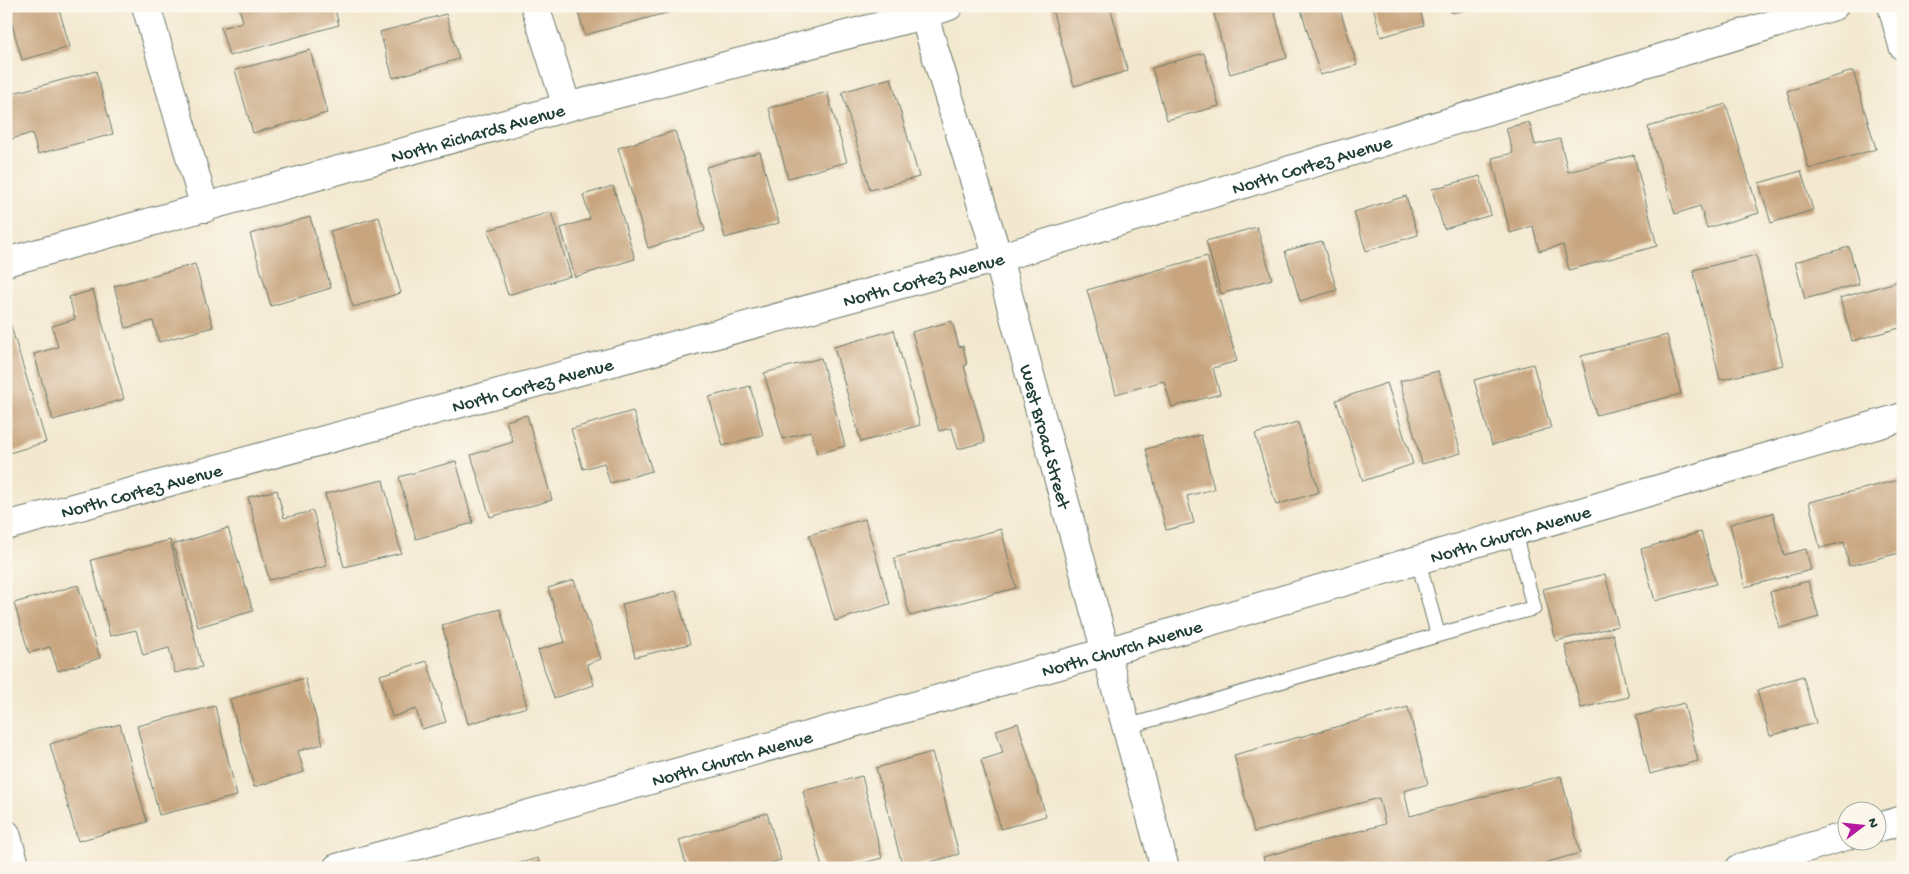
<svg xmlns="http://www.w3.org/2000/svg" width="1909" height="874" viewBox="0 0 1909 874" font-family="'Gochi Hand',sans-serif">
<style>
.building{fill:#c8a57f}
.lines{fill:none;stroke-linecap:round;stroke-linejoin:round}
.lane-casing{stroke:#69796a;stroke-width:16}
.street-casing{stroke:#69796a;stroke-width:30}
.lane{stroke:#fff;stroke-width:14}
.street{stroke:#fff;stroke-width:28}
.labels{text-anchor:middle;stroke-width:4;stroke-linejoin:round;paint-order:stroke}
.street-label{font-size:19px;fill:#1f3d34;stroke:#fbf7ec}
</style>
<rect width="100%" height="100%" fill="#fbf7ec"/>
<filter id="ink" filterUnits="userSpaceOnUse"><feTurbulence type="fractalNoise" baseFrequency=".02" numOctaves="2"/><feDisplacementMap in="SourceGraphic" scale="10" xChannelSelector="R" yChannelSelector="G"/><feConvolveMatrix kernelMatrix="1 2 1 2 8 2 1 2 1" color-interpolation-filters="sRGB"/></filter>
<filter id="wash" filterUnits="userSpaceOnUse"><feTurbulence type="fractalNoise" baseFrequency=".0096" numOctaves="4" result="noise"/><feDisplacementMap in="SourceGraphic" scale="20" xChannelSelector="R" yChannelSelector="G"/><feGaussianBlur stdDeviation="1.12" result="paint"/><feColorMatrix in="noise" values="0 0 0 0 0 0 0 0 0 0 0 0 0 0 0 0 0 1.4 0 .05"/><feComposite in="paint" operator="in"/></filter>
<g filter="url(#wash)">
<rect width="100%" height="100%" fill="#f3e8cf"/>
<g id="blocks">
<path class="building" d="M7,6H58L70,47L22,60Z
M239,6H334L339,25L229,56L221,28L243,22Z
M590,6H688V7L585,35L577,9Z
M1051,6H1110L1128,71L1074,86Z
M1212,6H1273L1287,58L1230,74Z
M1300,6H1339L1357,65L1320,75Z
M1373,6H1419L1424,25L1381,37Z
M1450,6H1478V7L1452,13Z
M446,14L459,59L393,78L380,32Z
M310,50L327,113L253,133L235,70Z
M1204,53L1219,106L1167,120L1152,68Z
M96,71L113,134L38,154L32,133L8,140L6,95Z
M1853,71L1876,149L1809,169L1787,91Z
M891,78L919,177L870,190L842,92Z
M827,92L847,162L788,178L769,108Z
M1726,104L1759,213L1707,228L1700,206L1675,214L1648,127Z
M1529,122L1535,145L1560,139L1568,172L1634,155L1657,246L1569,270L1563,245L1539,251L1533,226L1510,233L1492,158L1513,153L1506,128Z
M675,131L705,231L648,248L618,148Z
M760,152L779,223L725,238L706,167Z
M1801,171L1813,210L1771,223L1759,183Z
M1480,176L1491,215L1444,229L1432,189Z
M613,186L635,259L575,277L561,228L590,219L583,195Z
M1406,196L1418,235L1366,251L1354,212Z
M551,212L571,276L508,295L488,230Z
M310,217L331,288L271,306L250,234Z
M379,217L401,293L353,307L330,231Z
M1257,227L1272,279L1221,294L1206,241Z
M1322,241L1337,290L1300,301L1285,251Z
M1849,247L1859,284L1805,299L1795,262Z
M1756,255L1783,365L1720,380L1693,270Z
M1207,256L1237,361L1213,368L1220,394L1172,407L1164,381L1116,394L1087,290Z
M195,264L213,327L159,342L153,321L126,328L114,286Z
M1903,280V327L1852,341L1840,298Z
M93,290L124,399L53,420L34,354L58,347L52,326L75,319L69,297Z
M952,321L959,347L963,346L967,365L964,366L985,442L958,449L952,428L939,431L912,332Z
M10,323L46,442L6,454V324Z
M894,330L920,425L861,442L834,347Z
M1667,335L1681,394L1596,415L1581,356Z
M821,358L845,446L817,454L811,431L783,439L764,373Z
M1533,364L1551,428L1492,445L1474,380Z
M1438,371L1461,453L1422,464L1400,381Z
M1387,383L1413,464L1363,481L1336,400Z
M750,386L763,435L723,446L709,397Z
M633,411L652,471L610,483L604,463L583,469L571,429Z
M527,415L552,500L490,517L471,455L513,442L506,421Z
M1298,422L1319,492L1276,505L1255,434Z
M1201,435L1214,489L1187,496L1194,523L1166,530L1146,449Z
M456,461L473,523L416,539L399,477Z
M1903,479V552L1849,566L1844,542L1820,548L1809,502Z
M383,480L401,553L344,567L325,494Z
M277,490L284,518L313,511L327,566L269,580L248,497Z
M1773,513L1784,555L1806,549L1811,570L1745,587L1730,524Z
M865,519L890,604L835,621L809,535Z
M228,528L253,611L198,627L173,545Z
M1001,529L1016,588L910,616L894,558Z
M1701,532L1716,584L1655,601L1641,549Z
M170,540L202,667L175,673L169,648L143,655L136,630L110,636L91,560Z
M1605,574L1618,626L1556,641L1543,589Z
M574,580L601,659L587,664L594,685L554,698L538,650L565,642L548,588Z
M1808,581L1819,617L1780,628L1770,592Z
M78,585L100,658L58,671L50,647L29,653L14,603Z
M676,591L690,644L635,657L622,604Z
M500,609L527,707L468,724L442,625Z
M1613,634L1629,697L1581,708L1565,646Z
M427,661L446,722L422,729L416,709L392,717L380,675Z
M1803,676L1816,723L1770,736L1757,690Z
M305,678L323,744L298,751L304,772L254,787L230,699Z
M1684,703L1698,761L1650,774L1636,716Z
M215,706L237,796L159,815L137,726Z
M1408,707L1428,784L1404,791L1410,816L1561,776L1580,853L1526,868H1266L1263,857L1385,824L1379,798L1254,832L1234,755Z
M1018,723L1046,816L1001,829L981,760L1003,753L996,730Z
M120,724L147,822L78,841L50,744Z
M932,752L959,854L910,868H903L876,768Z
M862,776L882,858L845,868H822L803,791Z
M767,813L781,860L756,868H687L679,840Z
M538,858L541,868H512L511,866Z"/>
</g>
</g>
<g filter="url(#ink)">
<use href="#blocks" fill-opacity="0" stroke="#69796a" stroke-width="1"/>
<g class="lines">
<defs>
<path id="lane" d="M1438,635L1534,608L1514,532
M1126,727L1438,635L1418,560"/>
<g id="street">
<path d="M146,6L205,208"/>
<path d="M535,6L567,107"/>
<path id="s1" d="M921,6L998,258L1165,868"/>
<path d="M1892,6L1903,46"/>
<path id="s2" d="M6,262L567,107L923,15L949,6"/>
<path id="s3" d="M6,526L998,258L1834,6"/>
<path d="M1876,828L1903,820"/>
<path d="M6,834L16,868"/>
<path id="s4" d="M337,868L1106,652L1903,417"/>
<path d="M1740,868L1846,836"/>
</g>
</defs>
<use href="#lane" class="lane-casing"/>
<use href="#street" class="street-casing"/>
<use href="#lane" class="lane"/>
<use href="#street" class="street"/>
</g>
</g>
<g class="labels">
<g class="street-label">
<text dy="7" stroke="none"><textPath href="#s2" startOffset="489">North Richards Avenue</textPath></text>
<text dy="7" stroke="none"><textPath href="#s3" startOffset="1355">North Cortez Avenue</textPath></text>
<text dy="7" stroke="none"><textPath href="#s3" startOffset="950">North Cortez Avenue</textPath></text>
<text dy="7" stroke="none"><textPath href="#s3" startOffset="545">North Cortez Avenue</textPath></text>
<text dy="7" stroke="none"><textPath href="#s1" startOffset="448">West Broad Street</textPath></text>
<text dy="7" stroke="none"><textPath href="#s3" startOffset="140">North Cortez Avenue</textPath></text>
<text dy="7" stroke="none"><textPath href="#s4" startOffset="1220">North Church Avenue</textPath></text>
<text dy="7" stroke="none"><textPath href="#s4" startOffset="815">North Church Avenue</textPath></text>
<text dy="7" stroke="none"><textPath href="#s4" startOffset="410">North Church Avenue</textPath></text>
</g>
</g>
<rect width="1909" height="874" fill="none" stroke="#fbf7ec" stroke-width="25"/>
<g transform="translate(1862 826) rotate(74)"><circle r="24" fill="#fbf7ec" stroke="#a3ada2"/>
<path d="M0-4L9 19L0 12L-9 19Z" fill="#b5179e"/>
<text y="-8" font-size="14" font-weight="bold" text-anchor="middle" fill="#1f3d34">N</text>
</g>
</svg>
